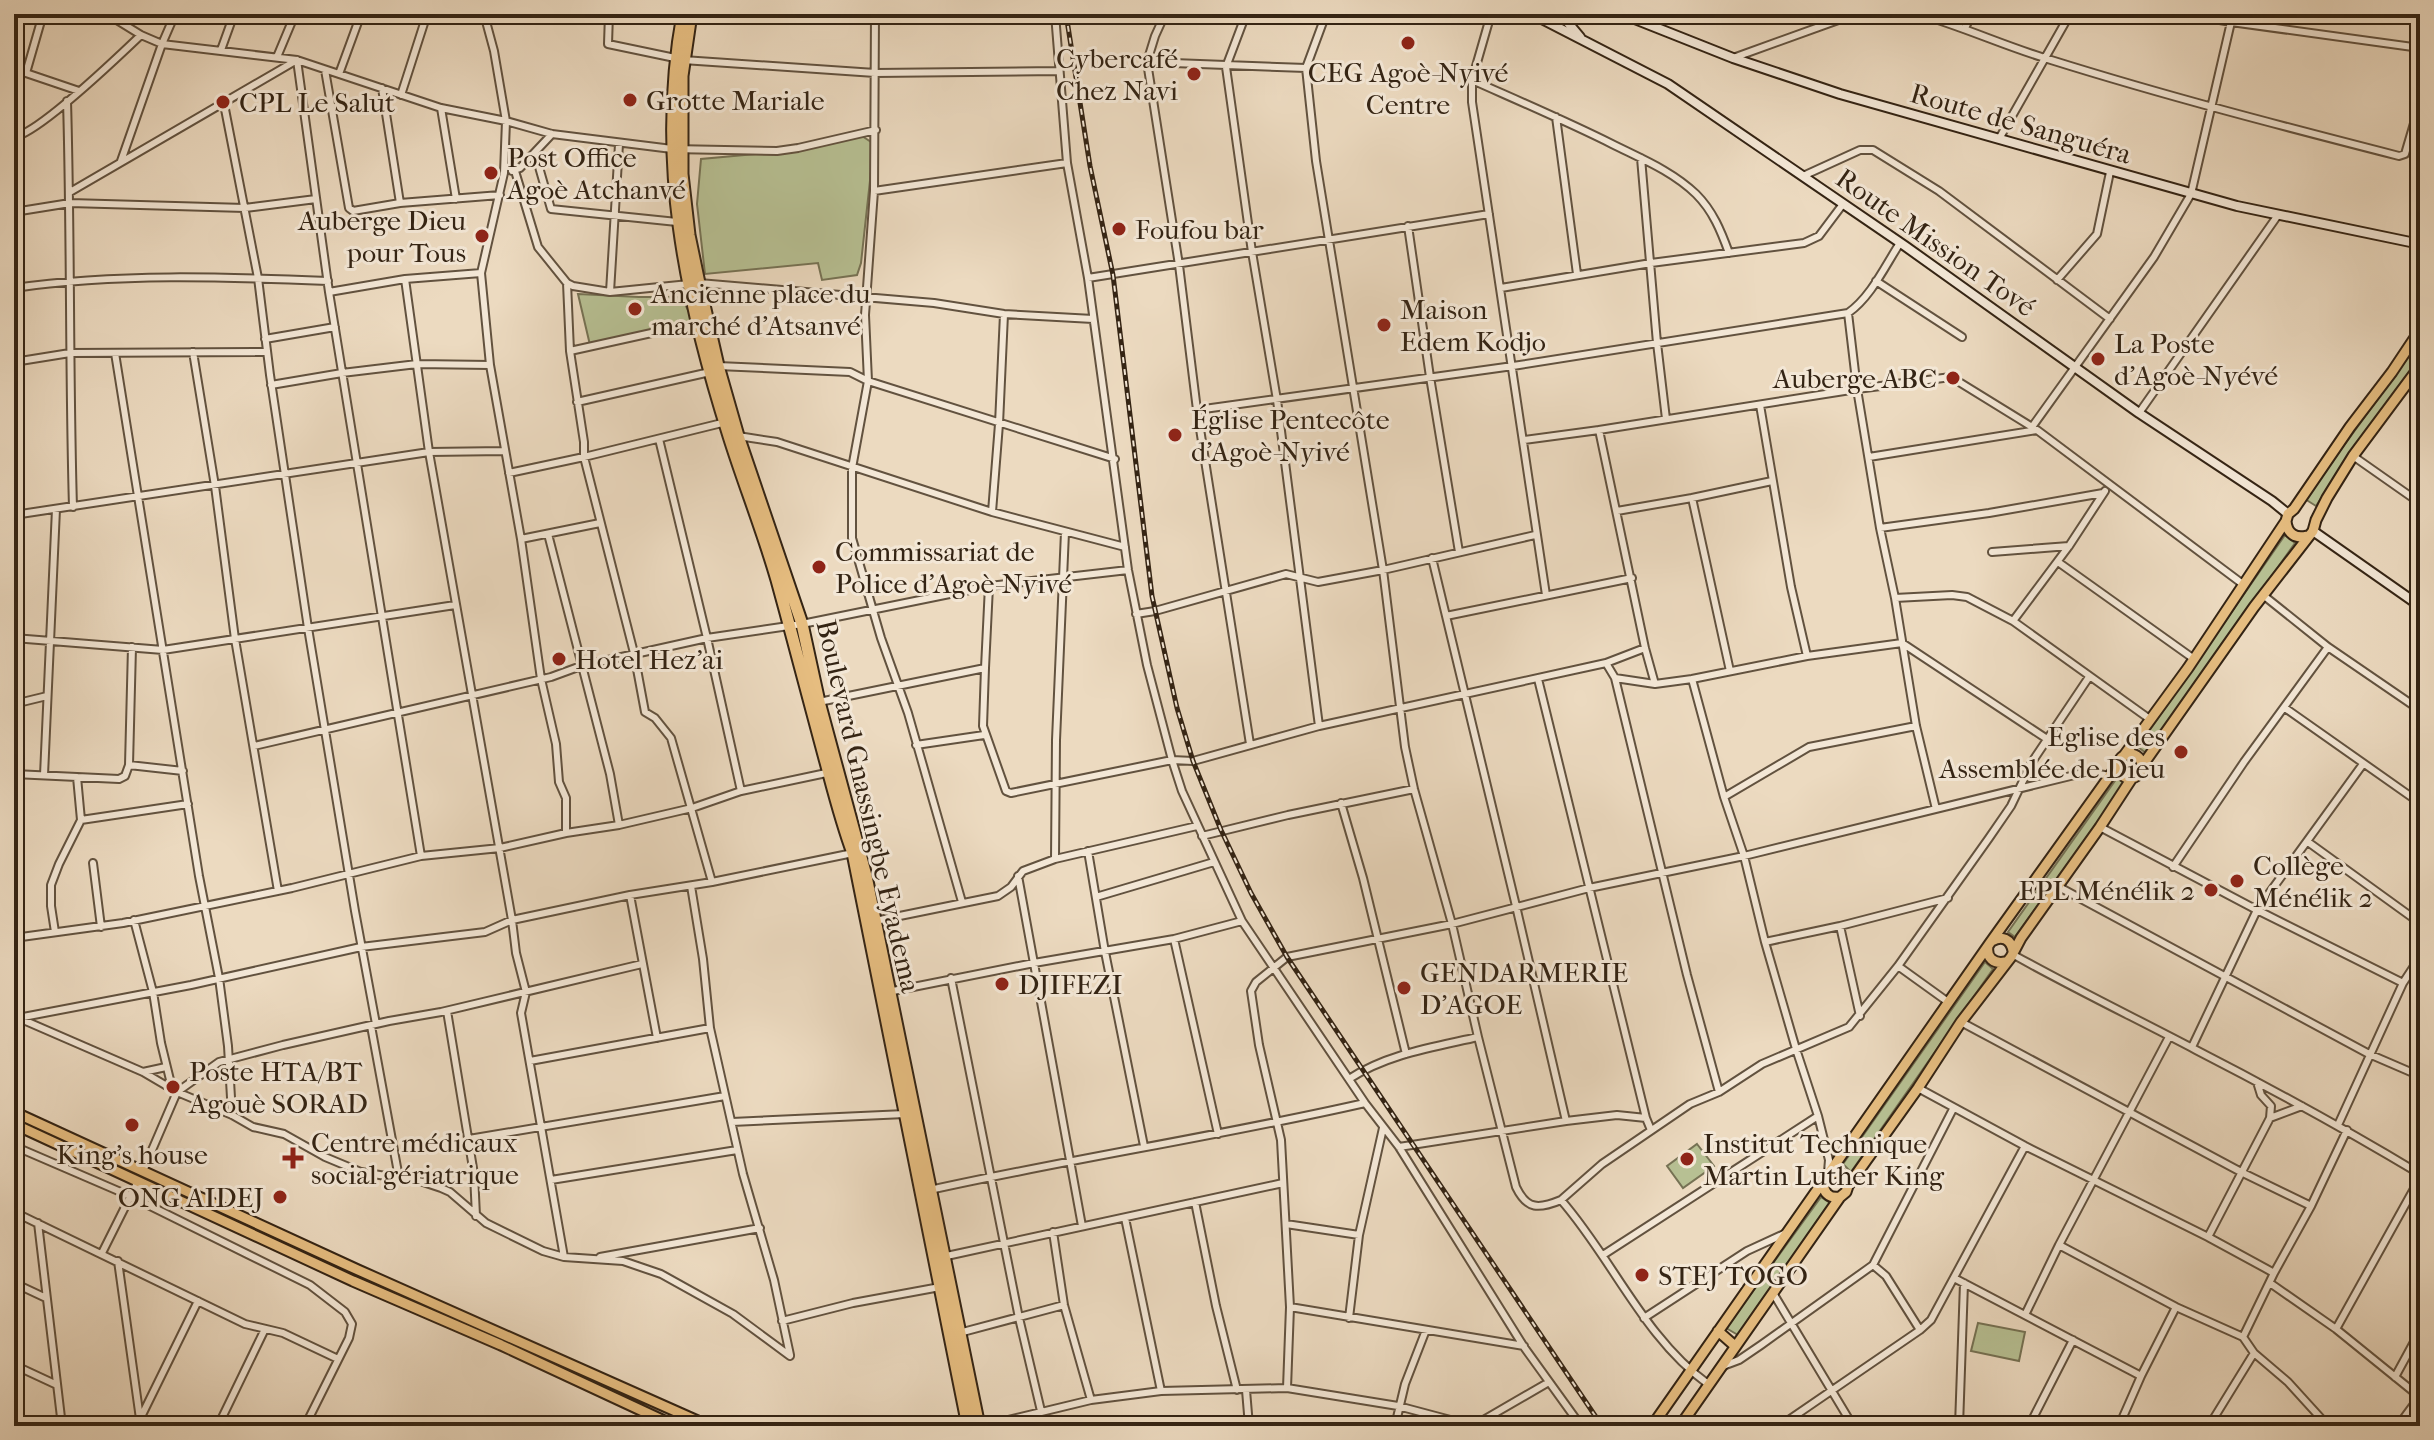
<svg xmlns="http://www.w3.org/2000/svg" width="2434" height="1440" viewBox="0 0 2434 1440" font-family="'IM FELL French Canon',serif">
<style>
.green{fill:#b7c093;stroke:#767254;stroke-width:2}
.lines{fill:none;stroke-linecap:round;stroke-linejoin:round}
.street-casing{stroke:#62523f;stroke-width:10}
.secondary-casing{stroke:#342414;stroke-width:12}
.primary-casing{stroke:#342414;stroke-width:13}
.highway-casing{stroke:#342414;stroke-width:15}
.street{stroke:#f3e7d6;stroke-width:6}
.secondary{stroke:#f3e7d6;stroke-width:8}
.primary{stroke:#e6bd80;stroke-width:9}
.highway{stroke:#e6bd80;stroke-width:11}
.rail-casing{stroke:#342414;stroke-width:5}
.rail{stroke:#f3e7d6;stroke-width:2;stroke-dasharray:6;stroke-linecap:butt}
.poi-dot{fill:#8f2418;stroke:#f3e7d6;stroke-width:3}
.labels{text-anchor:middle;stroke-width:6;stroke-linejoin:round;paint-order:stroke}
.poi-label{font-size:28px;fill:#342414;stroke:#f3e7d6;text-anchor:start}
.street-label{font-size:28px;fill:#342414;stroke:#f3e7d6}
</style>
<rect width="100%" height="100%" fill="#ecdac0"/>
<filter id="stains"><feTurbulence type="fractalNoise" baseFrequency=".0025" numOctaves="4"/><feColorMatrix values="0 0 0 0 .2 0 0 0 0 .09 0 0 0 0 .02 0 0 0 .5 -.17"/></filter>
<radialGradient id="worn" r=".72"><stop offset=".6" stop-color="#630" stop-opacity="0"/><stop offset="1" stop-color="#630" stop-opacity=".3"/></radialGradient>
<path class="green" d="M859,134L874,144L861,263L857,275L822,280L818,263L705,274L697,204L701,159L800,150Z
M578,294L639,297H681L694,321L590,345Z
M2420,341V360L2362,437L2316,506L2305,499Z
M2285,535L2295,543L2146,753L2138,747Z
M2117,778L2125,784L2015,937L2008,932Z
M1985,962L1993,969L1851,1172L1843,1164Z
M1697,1144L1714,1166L1683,1188L1667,1166Z
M1821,1197L1830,1203L1738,1335L1726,1328Z
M1978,1323L2025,1332L2019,1361L1971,1351Z"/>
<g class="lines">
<defs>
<path id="street" d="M107,14L141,35L162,44L297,60L441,108L506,121L552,134L672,149L777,151L798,148L876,130
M484,14L494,51L506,121L504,173L481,273L490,365L521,539L541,679L556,744L559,782L566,798V833
M609,14L608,44L675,58
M875,14L874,191L865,315L868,381L852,468V538L881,638L908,713L962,902
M1055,14L1067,163L1088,278L1128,570L1147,665L1172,760L1182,791L1242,921L1365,1103L1399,1147L1524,1347L1581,1426
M1165,14L1155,36L1147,62L1179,265L1197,410L1250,744
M1246,14L1226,67L1252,252L1277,400L1319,726
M1491,14L1472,80V102L1546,595
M1919,14C1964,27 2007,47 2051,60C2166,96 2282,126 2399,156L2405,154L2420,103
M2186,14L2231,22L2420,48
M1965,28L1972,14
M221,50L234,14
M277,57L295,14
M1733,58L1855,14
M683,60L875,73L1059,71
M1147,62L1306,68L1316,161L1383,570L1405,747L1414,789L1452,924L1478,1037L1516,1187C1527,1210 1539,1209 1561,1200C1612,1258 1644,1338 1708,1384
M1306,68L1326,14
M14,69L79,91
M325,70L349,208L353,211L400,203L500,195
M26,73L43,14
M339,74L361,14
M1472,80C1519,101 1566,121 1612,144C1642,159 1672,171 1696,194C1713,211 1721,231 1729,253
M382,88L400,203
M401,95L427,14
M67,101C71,236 69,372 73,507
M224,104L258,278L270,375L308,628L355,911L376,1024
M441,108L456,199
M1556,117L1577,274
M14,137C39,133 119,56 141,35
M1999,139L2070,14
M535,153L551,209L677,222
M1641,158L1657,343L1666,419
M121,161L162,44L175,14
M512,171L520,168L552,134
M515,171L538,247L567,283L573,286L610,292L699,283L934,303L1004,314L1093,319
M1803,176L1860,150H1873L1939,191L2110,319
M874,191L1067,163
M70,192L297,60L329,292L421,856
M14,212L70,203L245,208L316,199
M1408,226L1430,377L1459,552
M1088,278L1489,214
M405,279L429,452L512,920L516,953L526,992L521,1013L564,1257
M2057,280L2097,234L2110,172
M1876,281L1962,337
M567,283L570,351L584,442V457L634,653L645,712L655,718L671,738L712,882
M14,288C117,273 224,277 328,281
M1501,288L1651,263L1804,243L1819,236L1843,204
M329,292L405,279L481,273
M610,292L619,144
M1848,313L1857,389L1880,528L1895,598L1916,726L1936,809
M265,339L335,327
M570,351L656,332
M193,352L215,486L235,639L278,891
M115,353L199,876L219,978L228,1046L232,1115
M14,362L70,353L267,352
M718,366L850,372L868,381L1115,459
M271,385L342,373L417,364L490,365
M577,402L710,372
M1760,405L1791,587L1807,656
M1197,410L1513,366L1848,313C1871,297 1885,266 1900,243
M2139,413L2278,215
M2032,427L2154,257L2191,194L2231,22L2228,14
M1599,430L1645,648L1655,684
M738,436L777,442L992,512L1125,547
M659,439L707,638L741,791
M1524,440L1599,430L1857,389L1951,377L2037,430L2244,585
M2353,456L2420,503
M1869,457L2037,430
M509,473L584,457L726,422
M1692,498L1730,671
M1617,511L1692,498L1772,481
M992,512L999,424L1004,314
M14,515L429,452L505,451
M1880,528L1989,513L2103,493
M548,534L610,774L619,825
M521,539L600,523
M1992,552L2069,546
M1432,558L1516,906L1566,1121
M2058,562L2194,659
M2263,595L2328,647L2420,710
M1895,598L1952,595L1967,597L2013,621L2151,720
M1136,614L1155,611L1286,574L1318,582L1383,570L1535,535
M1446,616L1632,578
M2013,621L2069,546L2105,491
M14,638L163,650L455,605
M1606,663L1615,678L1655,684L1692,679L1807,656L1902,643L2047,739
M985,668L983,726L1006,791L1011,793L1172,760L1193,761L1319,726L1606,663L1645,648
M1615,678L1687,975L1719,1092
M1538,679L1646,1118L1651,1130
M1692,679L1724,797L1744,856L1765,942L1796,1049L1818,1116L1829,1160L1828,1172
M819,702L985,668L989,586
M14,704L47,696
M2285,708L2420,803
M916,745L984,735
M254,746L551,677L581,666L707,638L802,624L989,586L1128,570
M129,765L183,771
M14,774L119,779L125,776L129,765L132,647
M44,775L56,509
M1724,797L1809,747L1916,726
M1341,803L1363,878L1406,1054
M81,820L188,804
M2100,827L2257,910L2403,983
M1202,836L1288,815L1414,789
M2308,842L2420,923
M1088,851L1105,952L1144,1146
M1055,859L1056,740L1065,532
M93,863L101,927
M2173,867L2244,762L2328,647
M1018,876L1082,1226
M691,886L703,959L710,1028L743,1174L774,1280L790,1355
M2059,887L2369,1054L2420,1076
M630,895L657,1038
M1096,897L1214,862
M134,920L153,992L161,1043L172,1088
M875,921L998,896L1011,887L1023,871L1055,859L1197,826
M1840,926L1860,1016
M55,932L51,906V885L59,864L81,820L77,777
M14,938L123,923L292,888L421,856L500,848L566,833L619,825L692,808L741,791L831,772
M1174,939L1218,1134
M1765,942L1840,926L1948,898
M2012,954C2073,988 2135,1018 2196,1050C2272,1089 2347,1130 2420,1174
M1898,966L1948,1002
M951,978L1019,1318L1041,1411
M888,992L1034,963L1174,939L1242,921
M447,1011L474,1174L476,1216
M14,1016L143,1072L177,1092L232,1115L253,1127L284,1134L325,1157L361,1172L423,1182L441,1188L450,1192L486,1223L543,1251L564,1257L623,1261L661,1274L733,1314L790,1356
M18,1018L191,985L361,947L485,932L512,920L630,895L712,882L853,853
M1961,1022L2241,1172L2311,1206
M371,1026L399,1178
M2192,1047L2257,910L2363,764
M530,1061L710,1028
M143,1072L166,1067
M1349,1079C1387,1054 1434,1047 1478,1037
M2257,1082L2261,1095L2271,1106L2270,1118
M1918,1088L2025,1146L2208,1237L2274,1273
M732,1122L905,1114
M2338,1125L2403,983L2420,957
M469,1139L725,1096
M14,1146L130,1196L310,1285L345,1312L352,1324L349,1338L305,1426
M1399,1147L1566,1121L1617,1115L1646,1118
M143,1171L177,1092L219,1062L283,1045L389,1021L441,1012L642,964
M551,1180L737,1150
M930,1190C1074,1158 1220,1136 1365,1103
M1561,1200L1602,1164L1690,1104L1719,1092L1762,1064L1849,1027L1898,966L1989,838L2011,806L2032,762L2089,677
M1195,1202L1216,1306L1237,1390
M14,1212L245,1324L283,1333L338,1359
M1125,1218L1161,1391
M38,1223L62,1426
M1286,1224L1359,1235
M1053,1232L1064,1305L1091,1400
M2208,1237L2270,1118L2302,1106
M2059,1245L2176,1307L2243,1337L2254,1353L2288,1382L2328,1426
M102,1253L138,1181
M1603,1255L1818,1116
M600,1257L760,1228
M942,1257L1283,1183
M118,1261L141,1426
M1873,1265L1886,1276L1920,1330
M1954,1278L2141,1376
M14,1283L46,1298
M2270,1283L2336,1329L2420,1397
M1773,1293L1853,1426
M1290,1307L1524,1346
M2025,1315L2059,1245L2169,1037
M1349,1318L1359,1235L1383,1128
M1644,1318L1747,1251L1784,1234
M782,1321L853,1303L940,1287
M2336,1329L2420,1178
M959,1333L1064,1305
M2243,1337L2274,1273L2311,1206L2347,1130
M14,1365L57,1385
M1723,1366L1739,1360L1761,1345L1873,1265L1953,1109
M2395,1377L2420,1331
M1287,1388L1290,1307L1281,1140L1259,1045L1251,991L1256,982L1287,957L1452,924L1589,888L1744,856L2087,772L2110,776
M1246,1390L1249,1426
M1687,1415L1694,1426
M141,1417L198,1301
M218,1426L265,1329
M983,1426L1091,1400L1161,1391L1287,1388L1398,1406L1473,1426
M1395,1426L1405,1384L1426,1330
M1473,1426L1549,1382
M1780,1426L1920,1330L1931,1320L2025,1146
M1959,1426L1964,1283
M2029,1426L2073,1340
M2119,1426L2141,1376L2176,1307
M2209,1426L2254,1353
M2398,1426L2420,1396"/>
<path id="secondary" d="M1532,14L1668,84L1905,246L2139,413L2272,501L2288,514
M1622,14L1733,58L1840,94L2237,206L2420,244
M1566,17L1564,18L1580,37
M2313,531L2420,606"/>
<path id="primary" d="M2286,521C2287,534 2296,539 2307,536
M2118 766a12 12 0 1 1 24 0a12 12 0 1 1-24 0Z
M2123,757L2188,668L2286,521L2288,514L2294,509L2350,427L2392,372L2420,330
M2142,766L2254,607L2313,531L2316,520L2327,498L2353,456L2420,366
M1992,941C2002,935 2011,939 2013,951
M1988,946C1986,958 1994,964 2005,962
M14,1112L358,1270L709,1426
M14,1124L353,1281L501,1345L675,1426
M1828,1175C1838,1170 1847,1174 1848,1186
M1824,1181C1822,1192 1829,1199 1840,1197
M1718,1331L1735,1346
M1652,1426L1990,943L2119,763
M1680,1426L1840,1197L1846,1192L1848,1186L1918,1088L1961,1022L2011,957L2021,938L2100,827L2132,778"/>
<path id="highway" d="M683,14C656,160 685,297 729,436C744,484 763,531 777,580C793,638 808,696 824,755C833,788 841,821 853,853L968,1426
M691,14L682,76V174L689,235L699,283L718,366L738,436L802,624L819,702L866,876L979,1426"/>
</defs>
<use href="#street" class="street-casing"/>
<use href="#secondary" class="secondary-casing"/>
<use href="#primary" class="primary-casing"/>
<use href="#highway" class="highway-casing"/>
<use href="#street" class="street"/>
<use href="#secondary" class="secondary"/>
<use href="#primary" class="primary"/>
<use href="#highway" class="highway"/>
<defs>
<path id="rail" d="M1066,14L1090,166L1113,275L1152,596L1177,708L1193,761L1221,830L1251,893L1287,957L1602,1426"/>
</defs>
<use href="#rail" class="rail-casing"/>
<use href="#rail" class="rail"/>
</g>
<g class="poi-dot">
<circle cx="1408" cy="43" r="8"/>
<circle cx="1194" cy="74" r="8"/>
<circle cx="630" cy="100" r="8"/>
<circle cx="223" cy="102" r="8"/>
<circle cx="491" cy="173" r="8"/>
<circle cx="1119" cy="229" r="8"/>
<circle cx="482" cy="236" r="8"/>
<circle cx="635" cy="309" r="8"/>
<circle cx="1384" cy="325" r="8"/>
<circle cx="2098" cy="359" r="8"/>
<circle cx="1953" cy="378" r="8"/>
<circle cx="1175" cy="435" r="8"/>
<circle cx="819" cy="567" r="8"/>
<circle cx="559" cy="659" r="8"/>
<circle cx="2181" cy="752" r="8"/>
<circle cx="2237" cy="881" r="8"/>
<circle cx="2211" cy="890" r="8"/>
<circle cx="1002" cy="984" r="8"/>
<circle cx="1404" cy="988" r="8"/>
<circle cx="173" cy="1087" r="8"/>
<circle cx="132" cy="1125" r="8"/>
<path d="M289 1146h8v8h8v8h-8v8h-8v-8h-8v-8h8z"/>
<circle cx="1687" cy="1159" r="8"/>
<circle cx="280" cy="1197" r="8"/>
<circle cx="1642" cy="1275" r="8"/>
</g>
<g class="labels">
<g class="poi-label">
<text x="1178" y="68" text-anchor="end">Cybercafé<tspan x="1178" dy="32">Chez Navi</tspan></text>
<text x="1408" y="82" text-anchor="middle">CEG Agoè-Nyivé<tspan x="1408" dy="32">Centre</tspan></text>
<text x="646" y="110">Grotte Mariale</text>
<text x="239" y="112">CPL Le Salut</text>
<text x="507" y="167">Post Office<tspan x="507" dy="32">Agoè Atchanvé</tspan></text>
<text x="466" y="230" text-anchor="end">Auberge Dieu<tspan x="466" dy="32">pour Tous</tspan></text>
<text x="1135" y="239">Foufou bar</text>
<text x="651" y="303">Ancienne place du<tspan x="651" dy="32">marché d'Atsanvé</tspan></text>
<text x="1400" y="319">Maison<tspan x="1400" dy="32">Edem Kodjo</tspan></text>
<text x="2114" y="353">La Poste<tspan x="2114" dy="32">d'Agoè-Nyévé</tspan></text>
<text x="1937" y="388" text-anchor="end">Auberge ABC</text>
<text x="1191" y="429">Église Pentecôte<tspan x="1191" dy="32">d'Agoè-Nyivé</tspan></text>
<text x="835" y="561">Commissariat de<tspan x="835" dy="32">Police d'Agoè-Nyivé</tspan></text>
<text x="575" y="669">Hotel Hez'ai</text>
<text x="2165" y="746" text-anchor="end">Eglise des<tspan x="2165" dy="32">Assemblée de Dieu</tspan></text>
<text x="2253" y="875">Collège<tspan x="2253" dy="32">Ménélik 2</tspan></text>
<text x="2195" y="900" text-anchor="end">EPL Ménélik 2</text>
<text x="1420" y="982">GENDARMERIE<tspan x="1420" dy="32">D'AGOE</tspan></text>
<text x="1018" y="994">DJIFEZI</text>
<text x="189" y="1081">Poste HTA/BT<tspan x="189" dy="32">Agouè SORAD</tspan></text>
<text x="311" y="1152">Centre médicaux<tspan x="311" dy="32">social gériatrique</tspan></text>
<text x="1703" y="1153">Institut Technique<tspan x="1703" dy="32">Martin Luther King</tspan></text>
<text x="132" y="1164" text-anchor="middle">King's house</text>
<text x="264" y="1207" text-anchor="end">ONG AIDEJ</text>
<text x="1658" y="1285">STEJ TOGO</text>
</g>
<g class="street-label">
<text transform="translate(2021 123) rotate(16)" y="10">Route de Sanguéra</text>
<text transform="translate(1936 242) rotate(35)" y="10">Route Mission Tové</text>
<text transform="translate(869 806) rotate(77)" y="10">Boulevard Gnassingbe Eyadema</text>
</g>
</g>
<rect width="2434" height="1440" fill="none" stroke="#ecdac0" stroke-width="48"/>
<rect x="16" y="16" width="2402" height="1408" fill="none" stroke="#342414" stroke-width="4"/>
<rect x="24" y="24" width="2386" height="1392" fill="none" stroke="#342414" stroke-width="2"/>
<rect width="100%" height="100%" filter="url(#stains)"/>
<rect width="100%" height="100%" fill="url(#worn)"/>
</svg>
